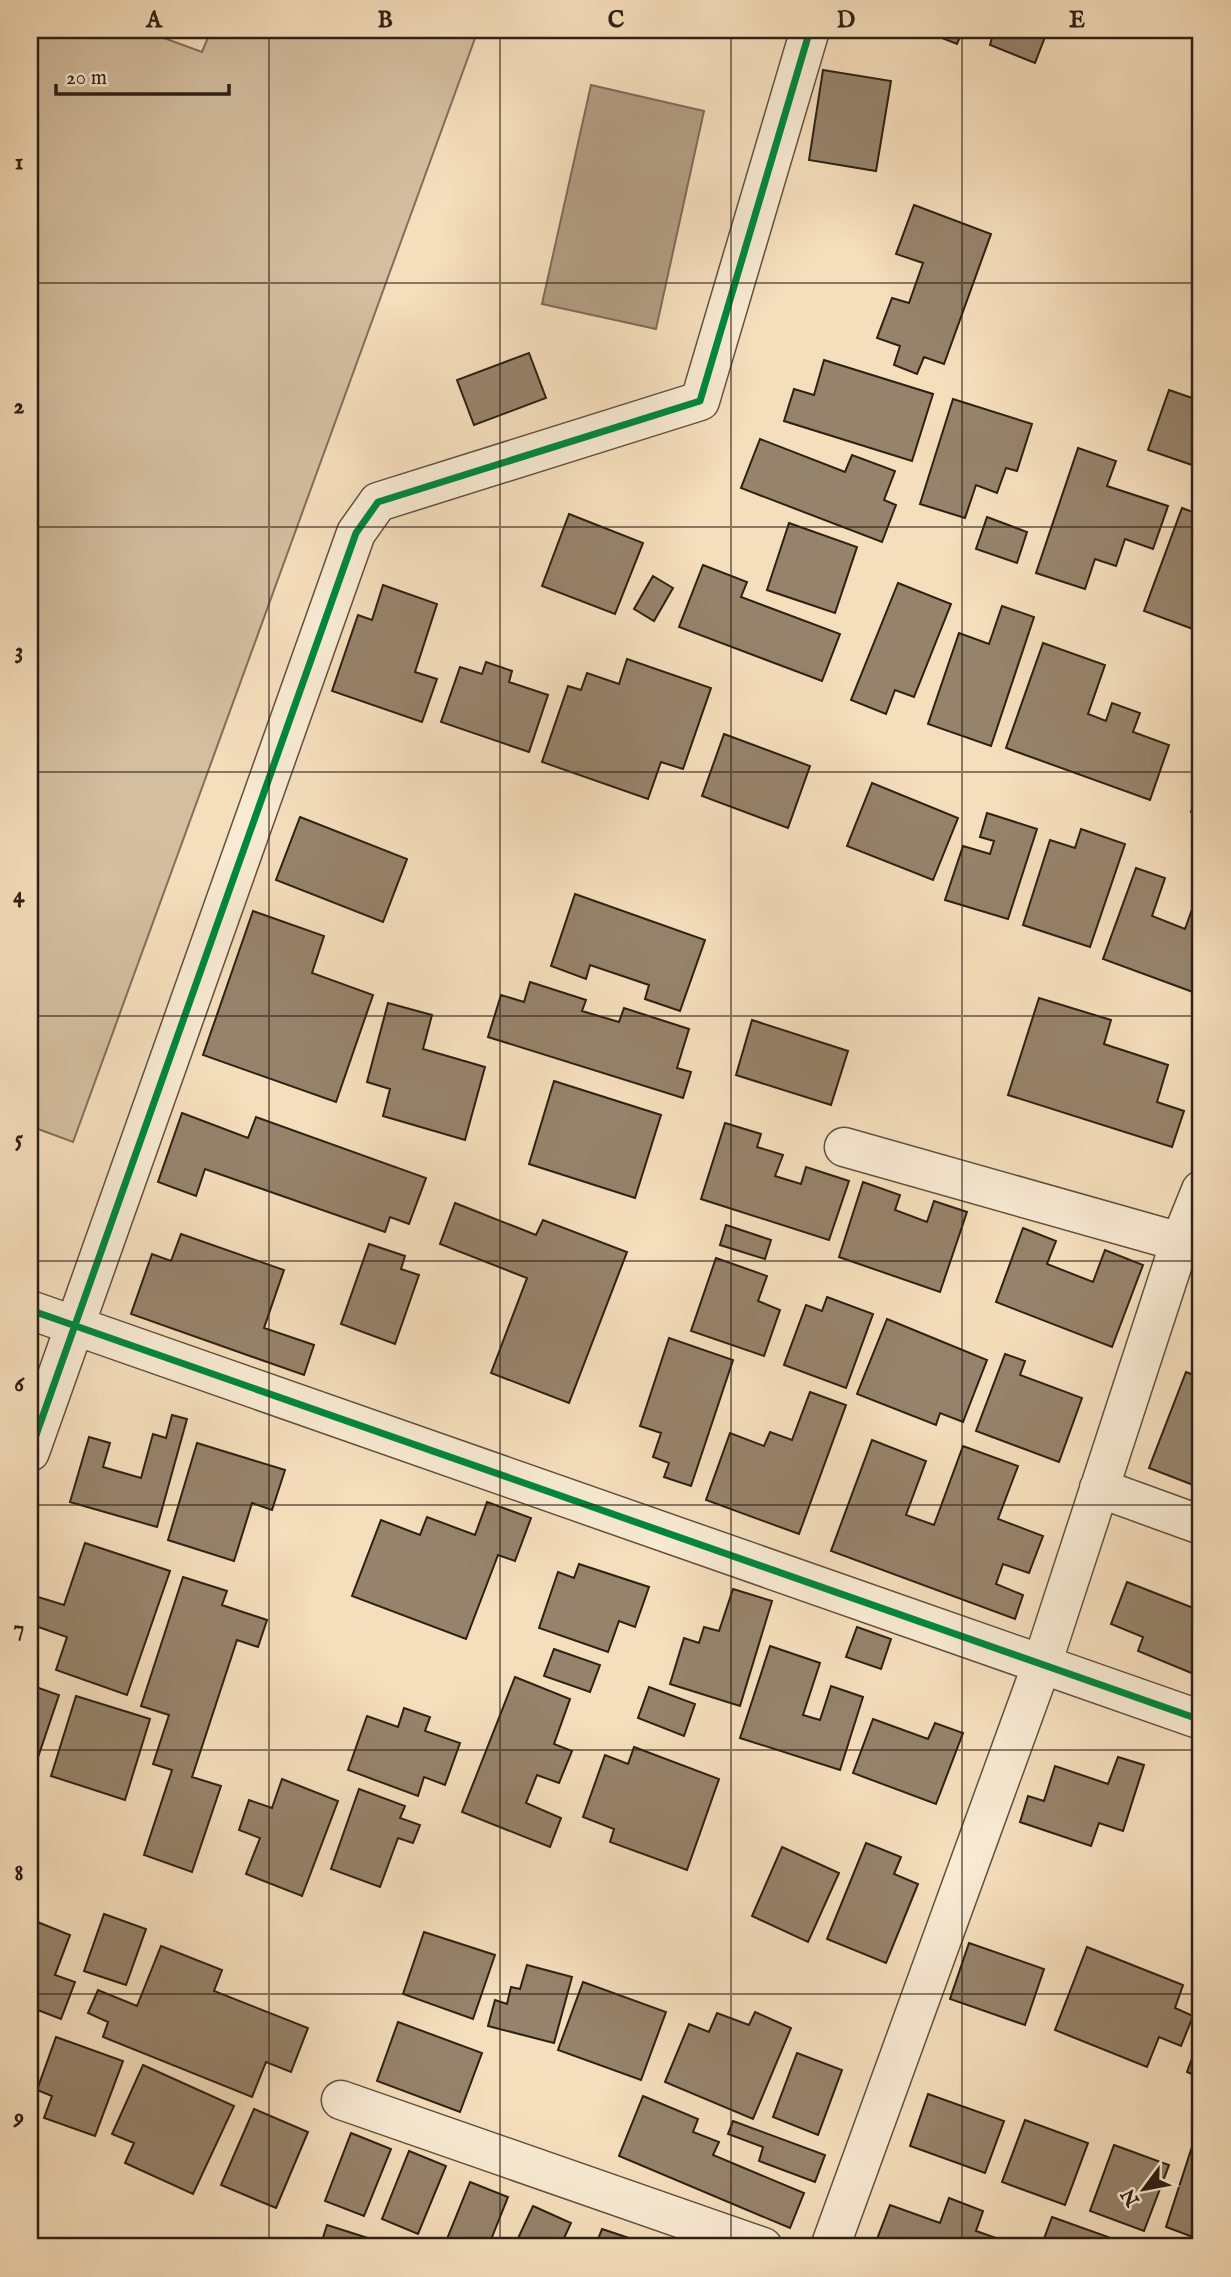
<svg xmlns="http://www.w3.org/2000/svg" width="1231" height="2277" viewBox="0 0 1231 2277" font-family="'IM FELL English',serif">
<style>
.green{fill:#d3be9f;stroke:#816f5a;stroke-width:2}
.water{fill:#b29d83;stroke:#7e6b57;stroke-width:2}
.building{fill:#96836b;stroke:#2f2014;stroke-width:2}
.lines{fill:none;stroke-linecap:round;stroke-linejoin:round}
.street-casing{stroke:#60503e;stroke-width:41}
.street{stroke:#f8ead3;stroke-width:38}
.cycleway-casing{stroke:#f8ead3;stroke-width:11}
.cycleway{stroke:#00873e;stroke-width:7}
.grid{fill:none;stroke:#2f2014;stroke-width:2;stroke-opacity:0.55}
.neatline{fill:none;stroke:#2f2014;stroke-width:2.5}
.grid-label{font-size:23px;text-anchor:middle;font-weight:bold;fill:#2f2014}
</style>
<rect width="100%" height="100%" fill="#f5debc"/>
<filter id="stains"><feTurbulence type="fractalNoise" baseFrequency=".00286" numOctaves="4"/><feColorMatrix values="0 0 0 0 .2 0 0 0 0 .09 0 0 0 0 .02 0 0 0 .5 -.17"/></filter>
<radialGradient id="worn" r=".72"><stop offset=".6" stop-color="#630" stop-opacity="0"/><stop offset="1" stop-color="#630" stop-opacity=".3"/></radialGradient>
<path class="green" d="M30,30H142L202,52L211,30H478L73,1142L30,1126Z"/>
<path class="water" d="M591,85L704,111L656,329L542,304Z"/>
<path class="building" d="M922,30H963L957,44Z
M994,30H1031L1045,37L1035,63L990,45Z
M823,70L891,81L876,171L809,160Z
M914,205L991,234L944,364L924,357L917,374L894,365L900,346L877,338L892,298L909,303L923,263L896,254Z
M529,353L546,398L474,425L457,380Z
M824,360L933,394L912,461L784,421L794,389L814,395Z
M1169,390L1201,401V468L1148,450Z
M953,399L1032,424L1017,471L1006,468L997,493L976,485L965,518L920,504Z
M760,439L845,472L852,455L895,471L884,500L896,505L882,542L741,488Z
M1078,448L1116,461L1107,486L1168,506L1153,549L1125,539L1116,566L1095,559L1085,589L1036,573Z
M1182,508L1201,515V632L1144,611Z
M569,514L643,543L615,614L542,586Z
M987,517L1027,532L1017,563L976,549Z
M789,523L857,547L835,613L767,590Z
M703,565L747,582L741,597L840,634L822,681L679,627Z
M653,576L673,588L654,621L634,609Z
M898,583L951,604L914,697L895,690L886,714L851,700Z
M383,585L437,604L415,672L437,679L422,722L332,691L358,615L372,620Z
M1002,606L1034,617L991,746L928,724L959,633L989,644Z
M1043,643L1105,665L1088,714L1106,721L1112,703L1140,713L1133,732L1169,745L1150,800L1006,748Z
M627,659L711,688L683,769L661,762L648,799L542,762L568,686L581,690L587,673L619,684Z
M486,662L512,671L509,682L548,695L529,752L441,722L460,667L482,674Z
M724,734L810,766L788,828L702,796Z
M872,783L958,818L933,880L847,846Z
M1201,787V816L1191,812Z
M987,813L1037,829L1008,919L945,900L963,846L990,854L994,841L980,837Z
M300,817L407,859L383,922L276,880Z
M1081,829L1125,844L1090,947L1023,925L1050,840L1075,848Z
M1136,868L1165,878L1152,916L1185,929L1201,884V995L1103,959Z
M575,894L705,940L680,1011L645,999L649,985L590,965L586,979L551,966Z
M253,911L324,936L312,973L373,995L336,1102L203,1055Z
M530,982L586,1000L582,1011L619,1022L624,1008L689,1029L677,1068L691,1072L683,1098L488,1037L501,995L524,1002Z
M1039,998L1111,1020L1104,1044L1168,1065L1157,1102L1184,1111L1172,1147L1008,1095Z
M388,1003L432,1015L423,1049L485,1067L465,1140L383,1116L390,1089L367,1082Z
M752,1020L848,1051L831,1105L736,1075Z
M554,1081L661,1115L635,1198L529,1164Z
M182,1113L248,1138L256,1117L426,1178L409,1224L390,1217L385,1232L205,1169L196,1196L158,1182Z
M725,1123L761,1134L757,1147L783,1155L775,1176L801,1184L806,1167L849,1181L829,1240L701,1199Z
M863,1182L900,1195L895,1210L927,1222L934,1201L967,1212L940,1292L839,1257Z
M455,1203L536,1235L543,1220L627,1252L569,1403L491,1373L527,1278L440,1244Z
M726,1225L771,1240L765,1259L720,1245Z
M1023,1228L1056,1241L1047,1264L1093,1282L1105,1250L1143,1265L1112,1347L996,1302Z
M181,1234L284,1270L264,1328L314,1345L304,1375L131,1314L152,1254L171,1261Z
M369,1244L405,1256L401,1269L419,1275L395,1344L341,1324Z
M716,1258L767,1276L758,1301L780,1310L764,1356L691,1331Z
M827,1297L873,1314L846,1388L784,1365L806,1305L822,1311Z
M887,1319L987,1360L963,1422L940,1413L936,1425L857,1394Z
M669,1338L733,1360L691,1486L664,1477L669,1463L653,1457L661,1433L640,1426Z
M1005,1354L1025,1361L1020,1375L1082,1398L1059,1462L976,1431Z
M1186,1372L1201,1378V1488L1149,1468Z
M810,1392L846,1405L799,1534L706,1500L730,1433L764,1446L770,1432L792,1440Z
M172,1415L187,1419L157,1527L70,1502L89,1437L110,1443L103,1467L141,1478L153,1434L166,1438Z
M872,1440L926,1461L906,1515L934,1525L963,1446L1018,1466L998,1519L1043,1536L1029,1573L1003,1564L996,1584L1023,1595L1015,1619L831,1551Z
M197,1443L285,1470L272,1510L252,1503L234,1561L168,1540Z
M487,1502L531,1518L515,1561L498,1555L466,1639L352,1596L381,1520L420,1535L427,1517L475,1535Z
M85,1543L170,1571L127,1695L56,1670L67,1637L30,1624L35,1596L64,1605Z
M579,1564L649,1587L635,1627L619,1621L608,1652L539,1628L558,1572L574,1578Z
M183,1577L227,1591L222,1605L267,1620L258,1647L237,1640L192,1777L221,1786L192,1872L144,1855L172,1770L153,1764L169,1715L141,1706Z
M1127,1582L1201,1611V1677L1138,1651L1143,1637L1111,1624Z
M733,1589L772,1601L740,1706L670,1684L684,1638L699,1643L704,1627L719,1631Z
M857,1627L891,1639L881,1669L846,1657Z
M770,1646L820,1663L803,1715L820,1720L831,1686L863,1697L840,1770L740,1738Z
M554,1649L600,1665L590,1692L544,1676Z
M515,1677L570,1699L554,1744L572,1751L559,1783L537,1775L526,1803L561,1818L550,1847L462,1812Z
M30,1685L59,1695L30,1781Z
M649,1687L695,1704L684,1736L638,1718Z
M76,1696L150,1719L125,1800L51,1776Z
M404,1708L430,1717L425,1731L460,1743L445,1785L424,1777L418,1796L348,1770L367,1716L398,1727Z
M873,1719L928,1739L935,1723L963,1733L936,1804L853,1773Z
M634,1747L719,1779L687,1870L610,1842L614,1829L583,1817L605,1755L628,1764Z
M1118,1757L1144,1765L1123,1831L1099,1823L1091,1846L1020,1822L1028,1796L1044,1801L1055,1766L1108,1784Z
M282,1779L338,1801L302,1896L246,1874L260,1838L239,1830L249,1800L272,1808Z
M359,1789L405,1806L400,1818L420,1825L413,1843L398,1838L380,1887L331,1869Z
M866,1843L901,1857L894,1874L918,1884L886,1963L827,1939Z
M782,1847L839,1873L808,1942L752,1916Z
M104,1914L146,1929L126,1985L84,1971Z
M30,1919L70,1935L55,1975L75,1982L61,2019L30,2007Z
M424,1932L495,1955L473,2019L403,1994Z
M969,1943L1044,1969L1025,2025L950,1999Z
M161,1946L222,1970L214,1991L308,2028L291,2072L266,2062L252,2097L103,2037L108,2022L88,2013L98,1990L137,2006Z
M1087,1947L1183,1985L1175,2008L1193,2016L1181,2046L1159,2037L1147,2067L1055,2030Z
M527,1965L572,1977L554,2043L488,2026L495,2000L507,2004L511,1987L520,1989Z
M583,1982L666,2012L641,2080L558,2050Z
M755,2012L791,2028L753,2119L665,2082L689,2024L709,2032L717,2013L749,2025Z
M398,2022L482,2053L460,2112L377,2081Z
M56,2037L123,2061L95,2136L44,2118L52,2096L37,2090Z
M1199,2040L1201,2041V2078L1187,2072Z
M797,2053L842,2070L818,2135L773,2117Z
M143,2065L234,2106L193,2194L125,2163L134,2143L112,2134Z
M928,2094L1004,2121L985,2173L910,2146Z
M643,2096L698,2119L693,2132L719,2142L713,2155L804,2193L790,2228L619,2156Z
M254,2109L308,2132L276,2208L221,2185Z
M1201,2119V2240L1166,2227Z
M1025,2120L1088,2143L1065,2205L1002,2182Z
M733,2121L825,2155L815,2182L759,2161L763,2147L728,2134Z
M351,2133L391,2149L364,2216L325,2201Z
M1114,2145L1169,2165L1144,2231L1090,2211Z
M409,2151L446,2166L418,2234L382,2219Z
M470,2182L508,2197L488,2247H454L445,2244Z
M949,2198L983,2211L976,2231L1021,2247H874L890,2205L940,2223Z
M533,2206L571,2223L560,2247H514Z
M1052,2217L1111,2238L1108,2247H1041Z
M327,2225L396,2247H320Z
M602,2229L656,2247H595Z"/>
<g class="lines">
<defs>
<path id="street" d="M844,1147L1180,1242
M30,1310L1201,1720
M30,1452L356,533L378,502L700,401L810,30
M1099,1488L1201,1525
M341,2100L763,2247
M830,2247L1042,1664L1180,1242L1201,1190"/>
</defs>
<use href="#street" class="street-casing"/>
<use href="#street" class="street"/>
<defs>
<path id="cycleway" d="M30,1310L1201,1720
M30,1452L356,533L378,502L700,401L810,30"/>
</defs>
<use href="#cycleway" class="cycleway-casing"/>
<use href="#cycleway" class="cycleway"/>
</g>
<path class="grid" d="M269,30V2247M500,30V2247M731,30V2247M962,30V2247M30,283H1201M30,527H1201M30,772H1201M30,1016H1201M30,1261H1201M30,1505H1201M30,1750H1201M30,1994H1201"/>
<rect width="1231" height="2277" fill="none" stroke="#f5debc" stroke-width="77"/>
<g transform="translate(1144 2189) rotate(238)" stroke="#f8ead3" stroke-width="5" paint-order="stroke">
<path d="M0-5L12 26L0 18L-12 26Z" fill="#2f2014"/>
<text y="-10" font-size="19" font-weight="bold" text-anchor="middle" fill="#2f2014">N</text>
</g>
<path d="M56 84v10h173v-10" fill="none" stroke="#2f2014" stroke-width="3.5"/>
<text x="66" y="84" font-size="21" fill="#2f2014" stroke="#f8ead3" stroke-width="5" paint-order="stroke">20 m</text>
<rect x="38" y="38" width="1154" height="2200" class="neatline"/>
<g class="grid-label">
<text x="154" y="27">A</text>
<text x="385" y="27">B</text>
<text x="616" y="27">C</text>
<text x="846" y="27">D</text>
<text x="1077" y="27">E</text>
<text x="19" y="169">1</text>
<text x="19" y="413">2</text>
<text x="19" y="658">3</text>
<text x="19" y="902">4</text>
<text x="19" y="1146">5</text>
<text x="19" y="1391">6</text>
<text x="19" y="1635">7</text>
<text x="19" y="1880">8</text>
<text x="19" y="2124">9</text>
</g>
<rect width="100%" height="100%" filter="url(#stains)"/>
<rect width="100%" height="100%" fill="url(#worn)"/>
</svg>
